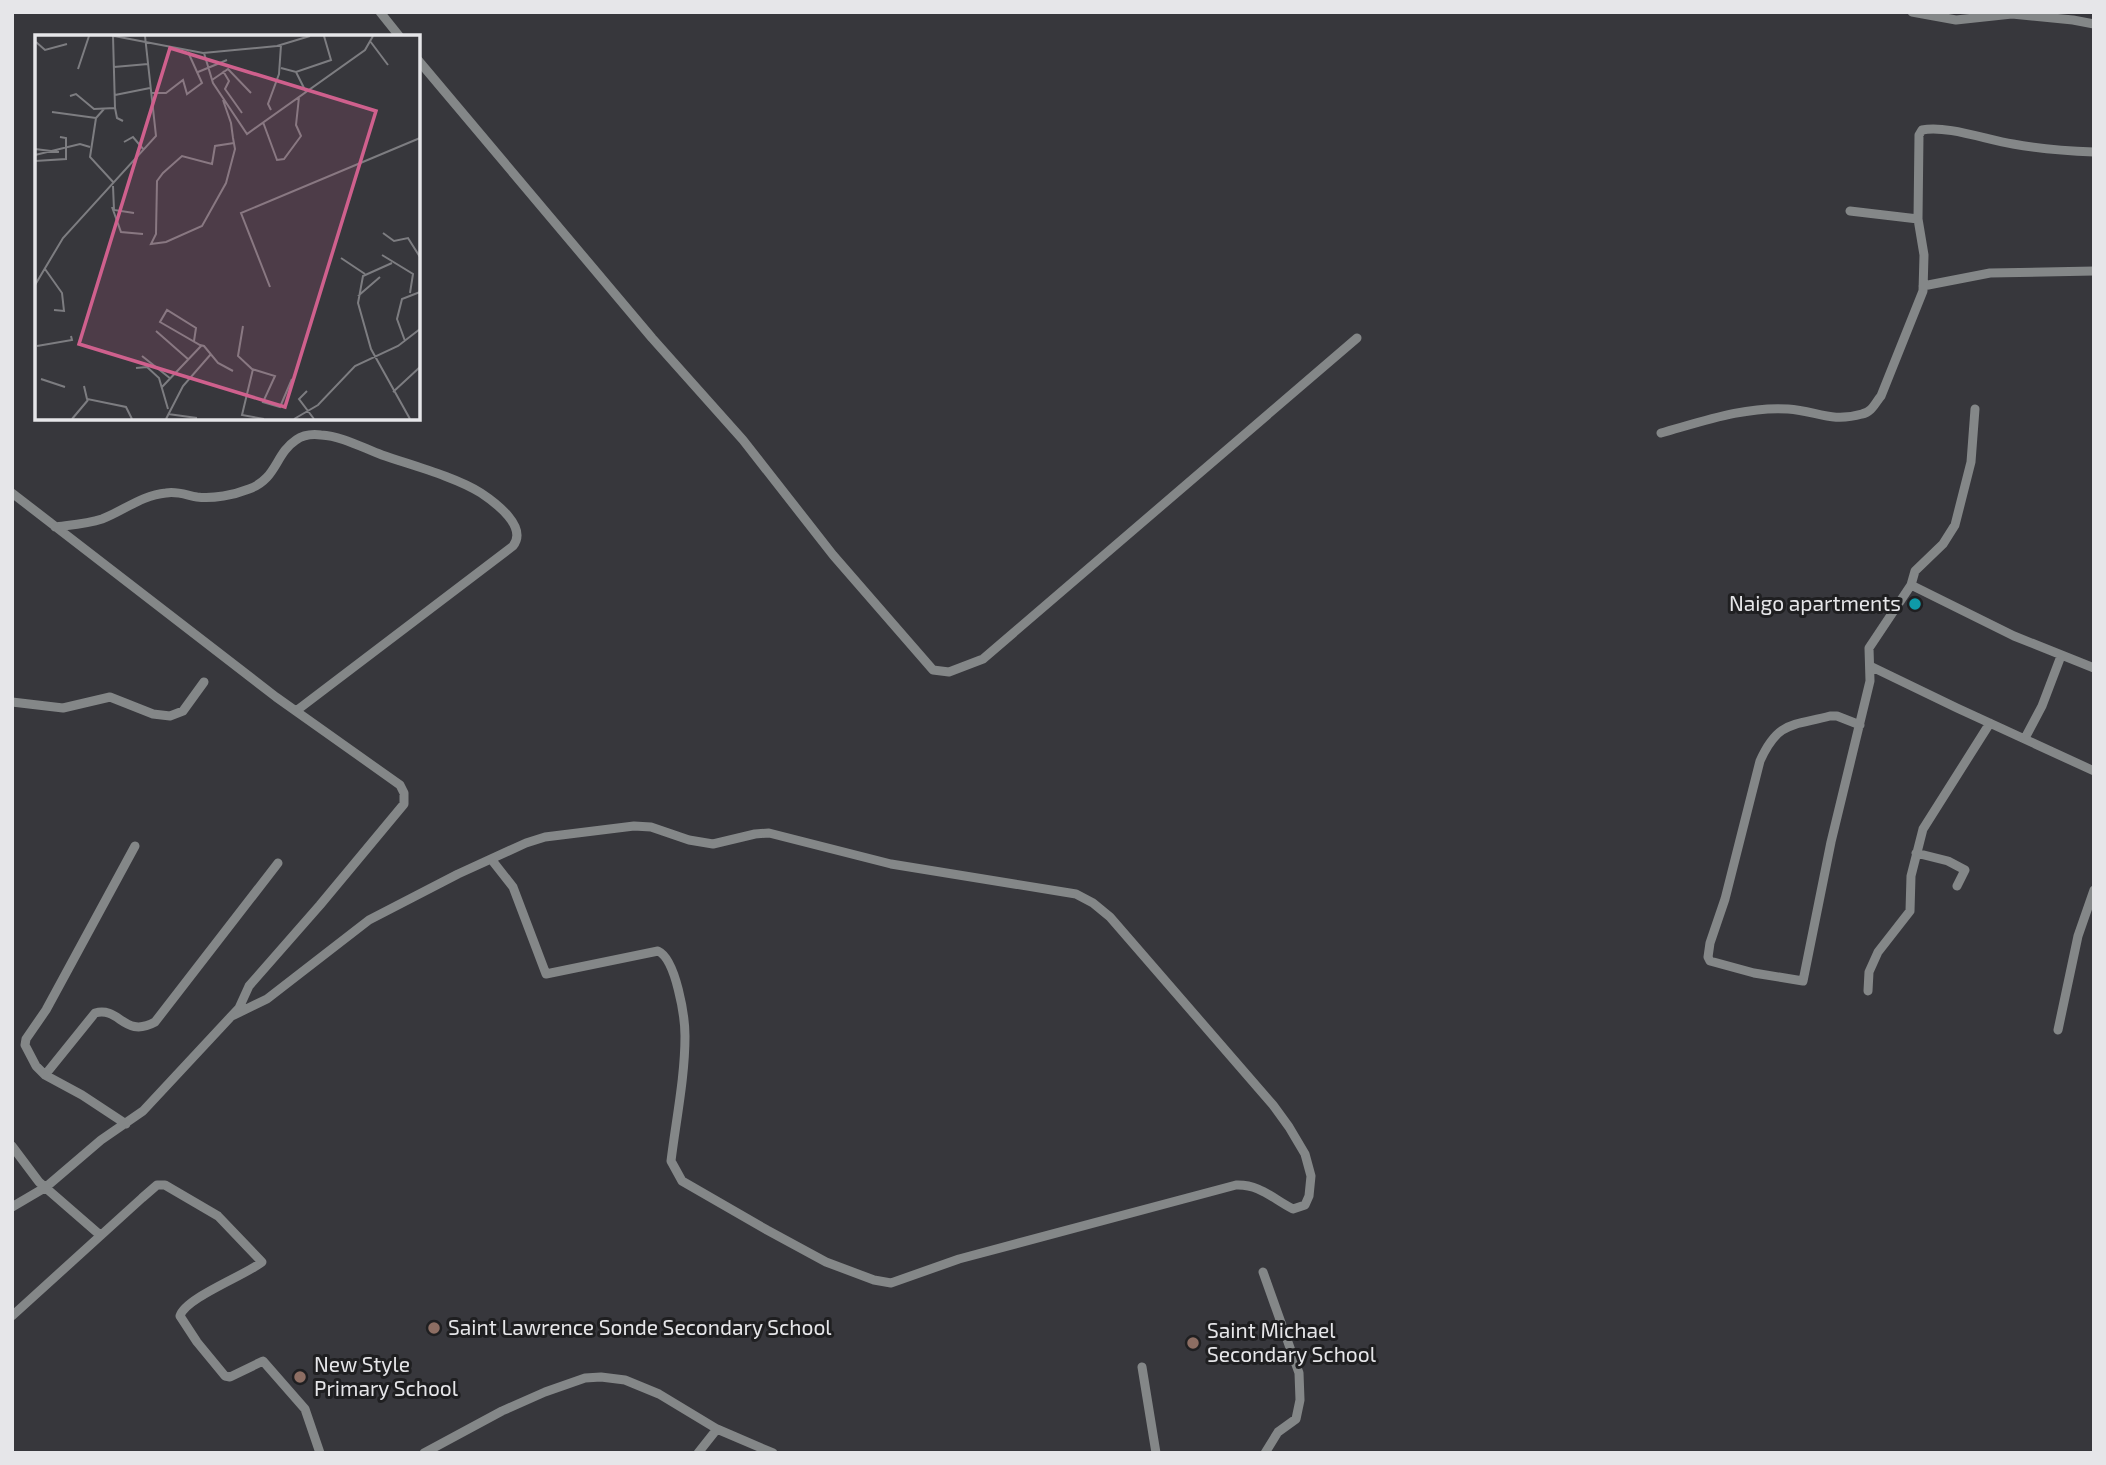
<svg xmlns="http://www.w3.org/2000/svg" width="2106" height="1465" viewBox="0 0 2106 1465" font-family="'Exo 2',sans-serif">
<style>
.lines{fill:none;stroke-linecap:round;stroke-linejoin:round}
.minor{stroke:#848788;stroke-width:9}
.culture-dot{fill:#0f9aa8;stroke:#1f1f21;stroke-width:2.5}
.education-dot{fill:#8d6e63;stroke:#1f1f21;stroke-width:2.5}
.labels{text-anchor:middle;stroke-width:6;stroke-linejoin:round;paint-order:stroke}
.poi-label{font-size:21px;fill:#e6e6e9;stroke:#1f1f21;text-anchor:start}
.inset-road{fill:none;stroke:#7d7d81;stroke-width:2}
.view{fill:#cf608d;fill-opacity:0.15;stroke:#cf608d;stroke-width:3.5}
.inset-edge{fill:none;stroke:#e6e6e9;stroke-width:3.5}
</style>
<rect width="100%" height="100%" fill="#37373c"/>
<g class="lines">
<path class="minor" d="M380,12L400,37
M1912,12L1956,20L2012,14L2073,20L2094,24
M418,60L652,338L743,440L833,555L933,670L949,672L983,659L1357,338
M1850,211L1918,219
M1923,286L1990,273L2094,271
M1661,433C1701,422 1746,406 1788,409C1817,411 1831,423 1862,414C1872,412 1875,403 1881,396L1923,291L1924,255L1918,219L1919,135L1922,130C1947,125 1987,140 2013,144C2040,149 2066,151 2094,152
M12,493L276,697L400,785L404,793V804L320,905L249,986L239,1008L143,1111L101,1140L46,1187L12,1207
M55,527C70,525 87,524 102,519C123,511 142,495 166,493C177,491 186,495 197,497C213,499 234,495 249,489C277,479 275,454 296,440C303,435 313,434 321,435C342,436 363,448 382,455C411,465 456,477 481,493C496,503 528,527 513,546L296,711
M1911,585L2014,636L2094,668
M1870,666L1957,708L2094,771
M12,702L63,708L110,697L153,714L170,716L183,711L204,682
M1860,725L1837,716H1830C1792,726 1778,721 1760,761L1725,899L1710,943L1708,957L1710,961L1754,973L1803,981L1831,842L1870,681L1869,648L1911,585L1915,571L1943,544L1955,525L1971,462L1975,409
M2025,738L2042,706L2061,656
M1916,853L1948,861L1965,870L1957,886
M1868,991L1869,972L1878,952L1910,911L1911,876L1923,829L1990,723
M232,1016L267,999L369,920L458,874L526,843L545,837L634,826L651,827L689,840L713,844L755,834L769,833L891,864L1076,894L1093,903L1110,917L1273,1105L1289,1127L1305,1154L1311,1176L1309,1196L1305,1205L1293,1209C1273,1199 1260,1184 1236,1185L959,1259L891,1283L874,1280L826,1262L767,1230L682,1181L671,1161C676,1120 685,1077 685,1036C685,1017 676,959 658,951L546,974L513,887L491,859
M2058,1030L2078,936L2094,890
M45,1075L95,1013C120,1006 124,1039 155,1022L278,863
M126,1124L82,1095L45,1075L36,1066L25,1045L26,1039L46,1010L135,846
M12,1146L39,1182L100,1235
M1263,1272L1299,1373L1300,1400L1296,1419L1278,1432L1265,1453
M12,1316L142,1198L157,1185H165L218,1216L262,1262C246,1275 185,1298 180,1316L197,1342L225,1376L230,1377L263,1361L305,1409L320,1453
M1142,1367L1156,1453
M424,1453L502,1411L545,1392L585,1378L601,1377L625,1380L659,1394L717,1429L773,1453
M698,1453L717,1429"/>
</g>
<circle class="culture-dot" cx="1915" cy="604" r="7"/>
<g class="education-dot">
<circle cx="434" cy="1328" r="7"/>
<circle cx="1193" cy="1343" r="7"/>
<circle cx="300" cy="1377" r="7"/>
</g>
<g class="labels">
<g class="poi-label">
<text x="1901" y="611" text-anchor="end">Naigo apartments</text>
<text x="448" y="1335">Saint Lawrence Sonde Secondary School</text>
<text x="1207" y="1338">Saint Michael<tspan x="1207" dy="24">Secondary School</tspan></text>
<text x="314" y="1372">New Style<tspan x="314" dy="24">Primary School</tspan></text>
</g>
</g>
<g transform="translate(35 35)">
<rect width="385" height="385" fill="#37373c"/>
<path class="inset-road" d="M78,1L80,73L82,83L88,86M79,1L168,18L242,11L275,1M335,6L353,30M1,7L10,15L32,9M169,18L178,48L212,99L330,15L338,1M79,32L113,29M246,33L261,37L296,25L289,1M43,34L54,1M188,36L194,46L190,54L207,78M163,37L192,25M261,37L271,57M177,45L193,34L216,58M116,58H131L148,45L152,59L167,48L153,17M80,60L115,53M35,61L41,59L59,74L80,73M188,65L196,88L198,103L200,114L191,148L167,191L131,207L116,209L121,199L122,146L128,138L147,121L177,129L180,111L199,108M69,74L61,83L55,122L79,148M236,75L233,69L244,39L246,10M17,77L61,83M228,87L242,125L249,124L266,101L261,90L264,62M89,107L98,102L109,115M0,114L24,117M0,120L45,109L55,112M0,126L31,124V103L25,102M78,151L79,175L99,178M77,172L86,197L108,199M348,198L359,206L373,203L385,222M347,220L378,239L375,258M306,223L330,239M357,228L328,241L323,268L336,314L375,384M10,234L27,258L29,276L19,275M0,250L28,203L121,101L110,1M235,252L206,178L385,103M323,261L345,242M208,291L203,321L217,334L240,341L228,367L245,372L257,344M121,296L154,325M159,306L161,293L132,275L125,287L165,310L169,311L183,328L198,336M370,306L362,284L367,264L385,257M2,311L37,305L36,301M107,321L136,344M101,333L112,332L124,343L133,374M218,334L207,380L229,384M6,344L30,352M49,351L52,364L91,372L97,384M127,352L167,310M272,356L264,364L279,384M358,357L385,332M133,379L162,383M37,384L53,365M131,384L148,351L176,319M259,384L283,370L320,331L363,311L385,294"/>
<path class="view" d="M135,13L341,76L250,372L44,309Z"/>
<rect width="385" height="385" class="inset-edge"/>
</g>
<rect width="2106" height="1465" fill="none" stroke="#e6e6e9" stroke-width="28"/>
</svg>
